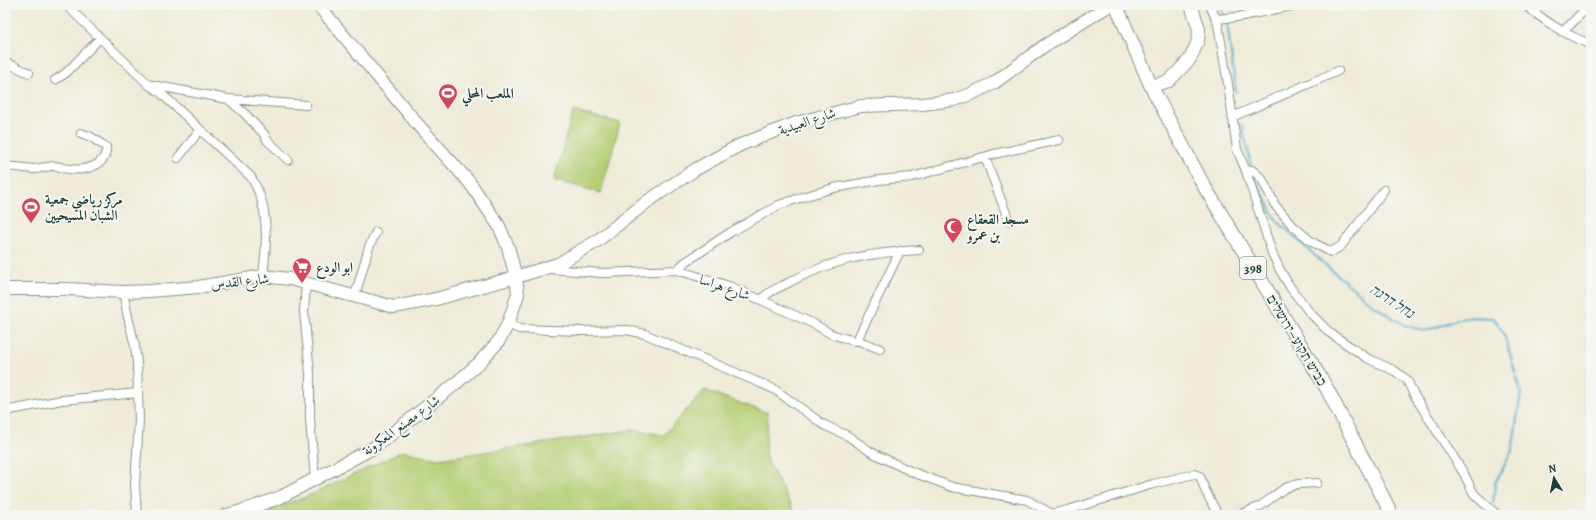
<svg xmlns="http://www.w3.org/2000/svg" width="1596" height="520" viewBox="0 0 1596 520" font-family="Alegreya,Amiri,'Frank Ruhl Libre',serif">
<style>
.green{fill:#b5ce73;stroke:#6a8654}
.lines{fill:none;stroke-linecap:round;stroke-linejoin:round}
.stream{stroke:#4faece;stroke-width:2}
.street-casing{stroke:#879486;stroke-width:10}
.secondary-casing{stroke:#879486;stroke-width:14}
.primary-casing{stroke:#879486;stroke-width:15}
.street{stroke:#fff;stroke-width:8}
.secondary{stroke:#fff;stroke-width:12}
.primary{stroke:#fff;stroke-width:13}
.labels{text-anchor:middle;stroke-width:4;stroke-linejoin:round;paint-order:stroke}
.shield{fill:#f6f6f2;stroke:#60746d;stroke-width:1}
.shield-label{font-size:13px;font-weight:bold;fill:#1f3d34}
.poi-label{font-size:14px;font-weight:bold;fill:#1f3d34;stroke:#f6f6f2;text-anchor:start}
.street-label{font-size:14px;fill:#1f3d34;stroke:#f6f6f2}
.water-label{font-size:15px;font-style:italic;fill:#2d5f62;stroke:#f6f6f2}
</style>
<rect width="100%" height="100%" fill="#f6f6f2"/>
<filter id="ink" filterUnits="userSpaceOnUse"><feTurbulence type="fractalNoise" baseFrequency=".025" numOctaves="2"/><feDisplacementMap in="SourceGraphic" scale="8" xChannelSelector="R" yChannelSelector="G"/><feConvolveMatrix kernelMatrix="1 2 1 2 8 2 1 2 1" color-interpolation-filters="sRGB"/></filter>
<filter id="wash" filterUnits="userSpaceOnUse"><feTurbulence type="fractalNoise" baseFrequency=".012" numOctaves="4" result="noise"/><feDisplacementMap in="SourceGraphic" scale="16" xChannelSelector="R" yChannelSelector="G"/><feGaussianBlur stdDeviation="0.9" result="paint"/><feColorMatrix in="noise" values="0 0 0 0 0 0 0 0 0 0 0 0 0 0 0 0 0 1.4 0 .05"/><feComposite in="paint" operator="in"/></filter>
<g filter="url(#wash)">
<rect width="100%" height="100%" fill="#efebd8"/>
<path class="green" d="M573,111L620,123L601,193L554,180Z
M704,390L768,413L765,456L796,515H253L306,497L403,451L438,459L632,430L664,435Z"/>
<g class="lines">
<path class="stream" d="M1219,5L1224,15
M1227,22L1236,92
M1242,124L1251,166
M1254,177L1277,221L1322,262L1373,305L1404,325L1425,331L1465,317L1494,318L1504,334L1521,393L1512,451L1495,483L1493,503"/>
</g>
</g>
<g filter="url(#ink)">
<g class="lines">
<defs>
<path id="street" d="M66,5L149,85L162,94L251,177C254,182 257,188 259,193C269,218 266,251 263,276
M1210,5L1218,24L1228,84L1237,149L1246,171L1252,170L1262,179L1275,205L1293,226L1312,242L1331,252L1341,246L1384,190
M1525,5C1545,21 1566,36 1591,44
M1216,19L1238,17L1296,5
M1561,31L1569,26L1589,5
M5,62L29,73
M55,80L66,73L100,38
M152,85L228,99L244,113L264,134L267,140L288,160
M228,99L306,105
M1232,117L1338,71
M985,157L1009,221
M178,158L200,130
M5,167C15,166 23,168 33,169C40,169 47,166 54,166C60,166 64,169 69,169C85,171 107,166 106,147L91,137L81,133
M1246,171L1272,253L1280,270L1290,287L1310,313L1330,333L1367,358L1395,371L1407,380L1414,395L1463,472L1474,494L1497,515
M550,269L602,273L677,270L729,286L761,300C767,292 778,288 786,284C832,259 868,253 919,250
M677,270L684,263L731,232L779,205L806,196L834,188L879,180L912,177L994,154L1059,140
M306,283L304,312L310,373V419L315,479
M123,292L128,317L135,346L137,363L139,420L135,485L137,515
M355,296L369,247L376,232
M761,300L814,324L831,334L854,341L857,340L900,251
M508,324L519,329L582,331L627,330L645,334L774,389L824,425L848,436L871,452L910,471L952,487L1027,500L1052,514L1068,510L1153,484L1194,474L1200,476L1205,490L1218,515
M857,340L880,349
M5,411L62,400L138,393
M1238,515L1259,507L1285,488L1298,484L1317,483"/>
<path id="secondary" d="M1151,86L1169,81L1190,59L1198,41L1199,29L1191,5
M5,289H67L123,292L150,291L198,287L263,276L290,279L394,307L436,299L516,277L558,264L597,241L648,201L696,169L740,145L796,123L861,106L923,104L954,100L971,94L994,83L1044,46L1110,5
M227,515L245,510L281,497L375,447L454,385L478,364L498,342L508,324L518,294L516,277L508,247L499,226L470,183L419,126L318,5"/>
<path id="primary" d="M1116,5L1151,86L1204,186L1326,387L1389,509L1391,515"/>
</defs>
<use href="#street" class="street-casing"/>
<use href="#secondary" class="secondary-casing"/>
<use href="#primary" class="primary-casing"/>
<use href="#street" class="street"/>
<use href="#secondary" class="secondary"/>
<use href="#primary" class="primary"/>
</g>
</g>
<defs>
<symbol id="stadium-pin" viewBox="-11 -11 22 30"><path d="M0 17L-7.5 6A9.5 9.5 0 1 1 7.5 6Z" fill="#d1495b" stroke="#f6f6f2"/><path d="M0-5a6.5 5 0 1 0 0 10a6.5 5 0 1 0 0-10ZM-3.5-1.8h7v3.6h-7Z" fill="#fff"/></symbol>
<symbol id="mosque-pin" viewBox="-11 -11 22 30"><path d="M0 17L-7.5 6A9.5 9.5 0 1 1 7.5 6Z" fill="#d1495b" stroke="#f6f6f2"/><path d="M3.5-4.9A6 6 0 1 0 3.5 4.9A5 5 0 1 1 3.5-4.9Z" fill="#fff"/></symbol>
<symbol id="supermarket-pin" viewBox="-11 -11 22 30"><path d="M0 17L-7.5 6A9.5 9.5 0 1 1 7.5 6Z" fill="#d1495b" stroke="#f6f6f2"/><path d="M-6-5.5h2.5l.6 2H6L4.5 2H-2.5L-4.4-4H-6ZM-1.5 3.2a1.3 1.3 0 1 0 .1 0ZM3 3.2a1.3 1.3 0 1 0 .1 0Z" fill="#fff"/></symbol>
</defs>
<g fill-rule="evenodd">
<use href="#stadium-pin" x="437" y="82" width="22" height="30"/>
<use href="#stadium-pin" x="20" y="196" width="22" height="30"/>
<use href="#mosque-pin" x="942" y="216" width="22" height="30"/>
<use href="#supermarket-pin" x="291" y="256" width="22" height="30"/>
</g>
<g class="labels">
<rect class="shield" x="1240" y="257" width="26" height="22" rx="3"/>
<g class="shield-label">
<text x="1253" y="273">398</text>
</g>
<g class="poi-label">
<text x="462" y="98">الملعب المحلي</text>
<text x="45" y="204">مركز رياضي جمعية<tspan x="45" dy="16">الشبان المسيحيين</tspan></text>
<text x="967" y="224">مسجد القعقاع<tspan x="967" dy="16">بن عمرو</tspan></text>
<text x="316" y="272">ابو الودع</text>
</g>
<g class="street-label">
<text transform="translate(807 121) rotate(-18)" y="5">شارع العبيدية</text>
<text transform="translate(240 281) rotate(-6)" y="5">شارع القدس</text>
<text transform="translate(725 287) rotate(19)" y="5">شارع هراسا</text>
<text transform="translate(1297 340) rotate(59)" y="5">כביש תקוע–ירושלים</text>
<text transform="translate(401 425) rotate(-36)" y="5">شارع مصنع المعكرونة</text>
</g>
<g class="water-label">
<text transform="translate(1392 301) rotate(33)" y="5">נחל דרגה</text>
</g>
</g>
<rect width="1596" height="520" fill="none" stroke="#f6f6f2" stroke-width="20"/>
<g transform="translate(1554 478) rotate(350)" stroke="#f6f6f2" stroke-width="3" paint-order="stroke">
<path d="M0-3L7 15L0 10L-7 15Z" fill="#1f3d34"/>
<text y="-6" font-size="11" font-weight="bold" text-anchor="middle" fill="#1f3d34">N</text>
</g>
</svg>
